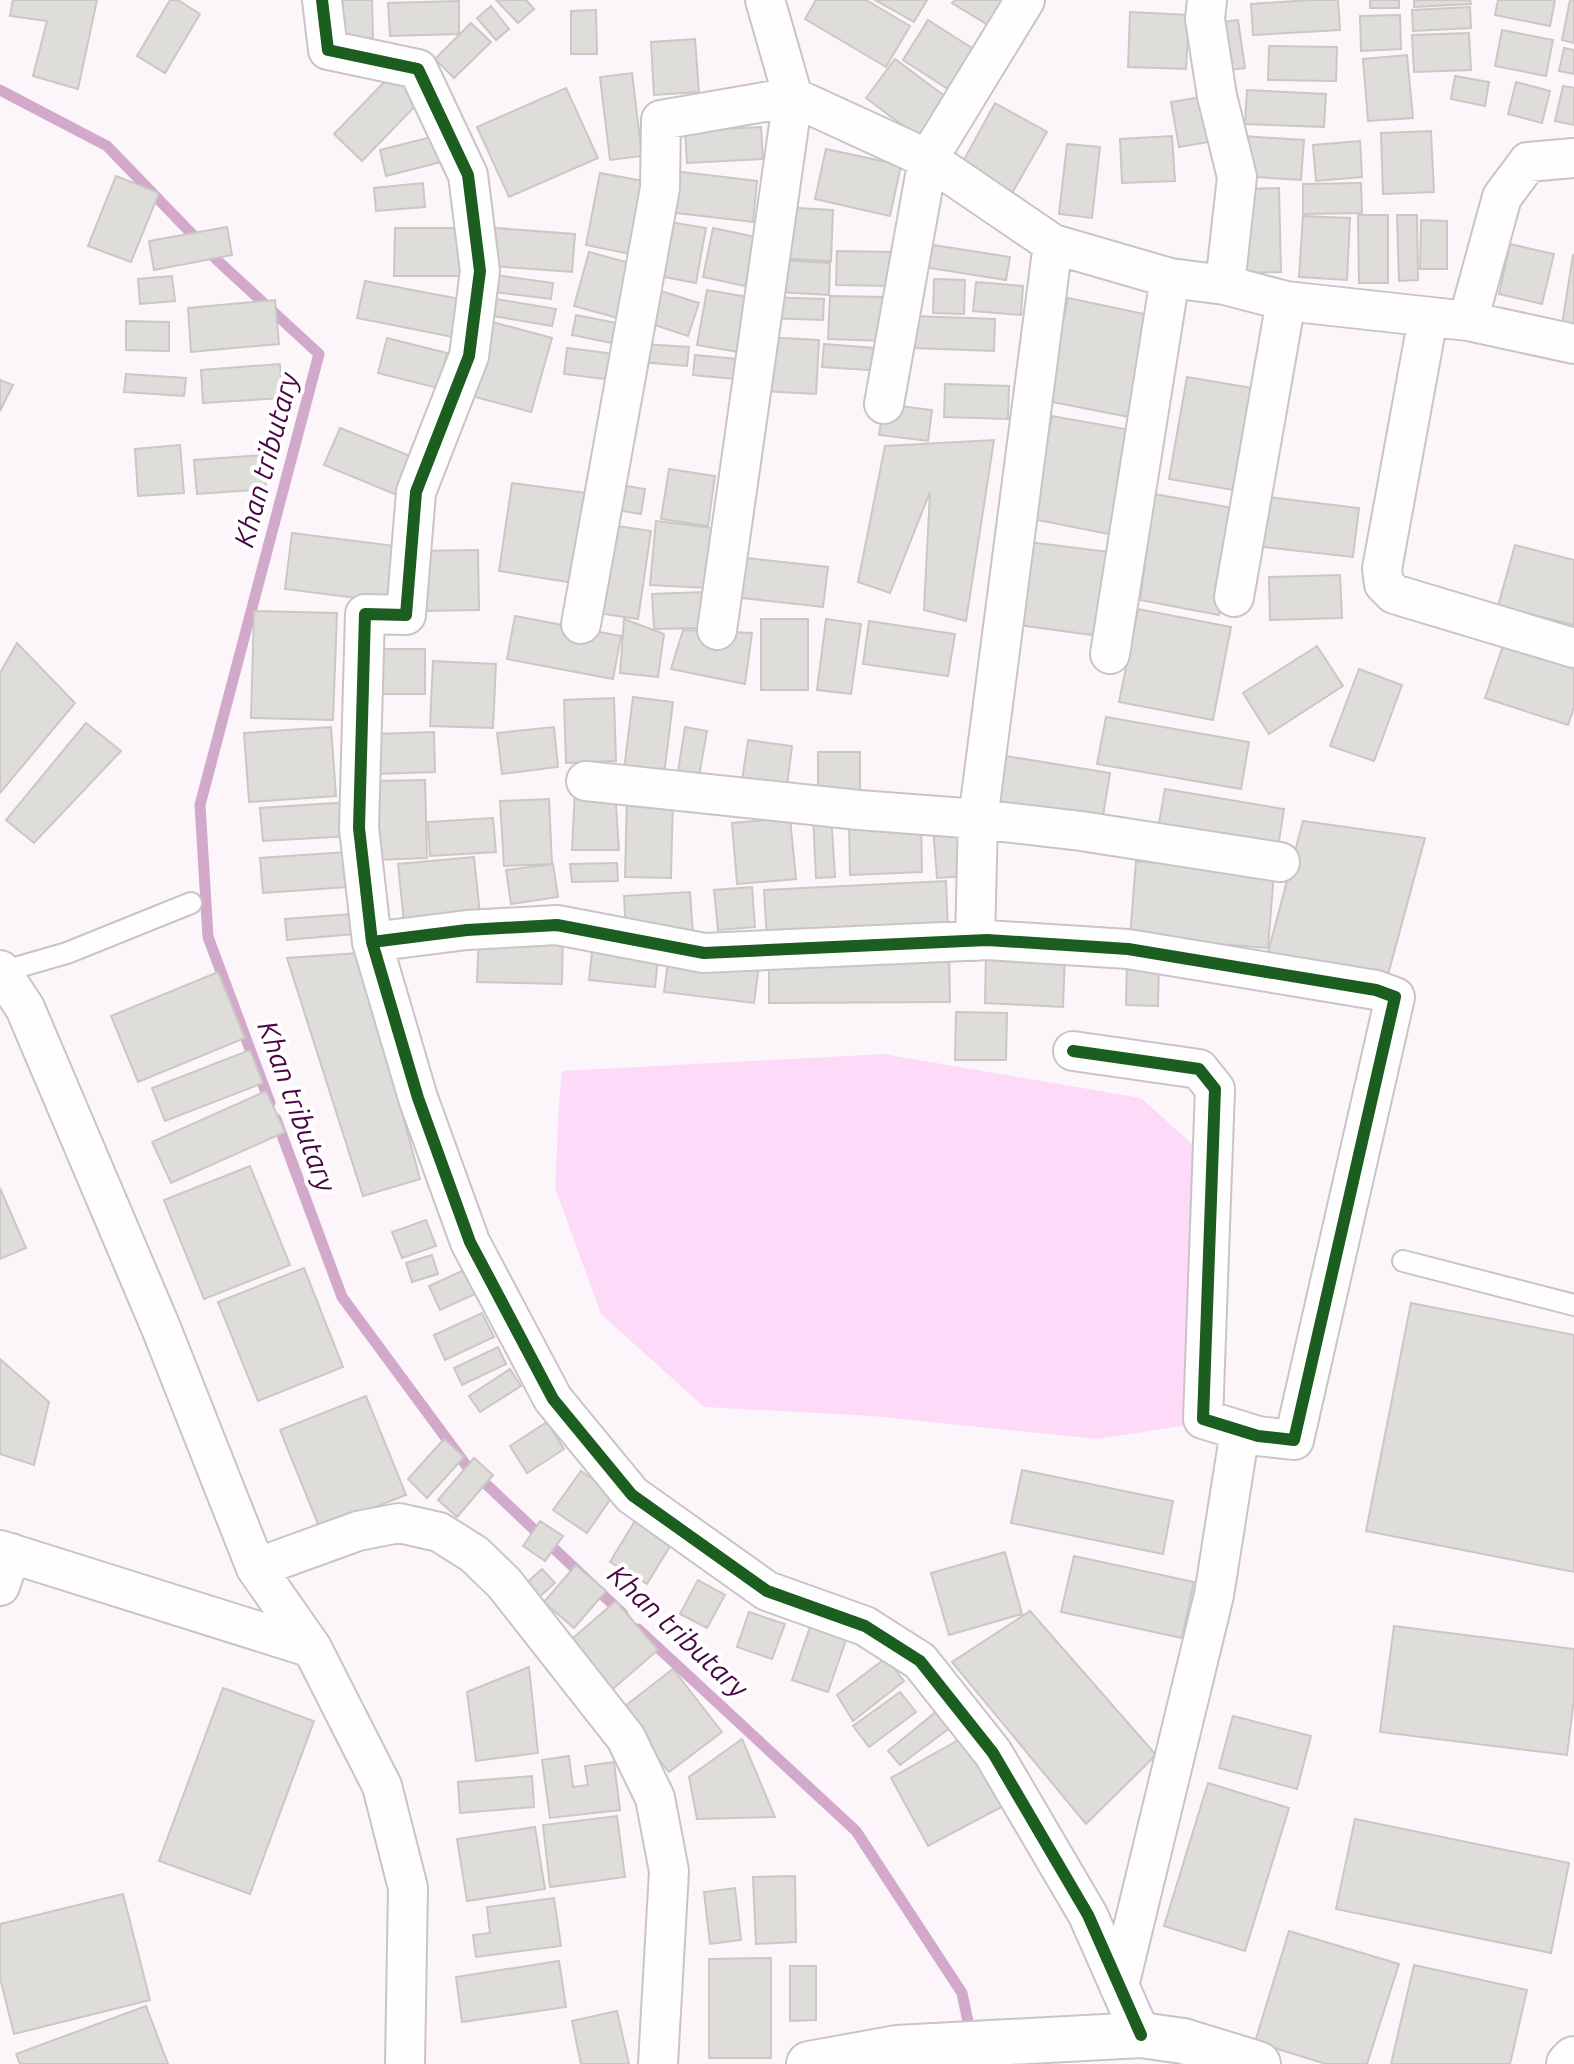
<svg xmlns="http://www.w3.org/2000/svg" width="1574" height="2064" viewBox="0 0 1574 2064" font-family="Ubuntu,sans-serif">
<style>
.green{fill:#fddaf7}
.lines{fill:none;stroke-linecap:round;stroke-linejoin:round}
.stream{stroke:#d2a9cb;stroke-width:11}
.building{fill:#dfddd9;stroke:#cac7c5;stroke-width:2}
.lane-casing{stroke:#cac3c9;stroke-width:24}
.street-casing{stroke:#cac3c9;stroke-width:42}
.secondary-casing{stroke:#cac3c9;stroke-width:48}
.lane{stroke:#fffefe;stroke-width:20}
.street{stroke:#fffefe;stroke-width:38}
.secondary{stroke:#fffefe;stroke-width:44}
.cycleway-casing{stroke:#fff;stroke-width:17}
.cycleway{stroke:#1b5e20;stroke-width:12}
.labels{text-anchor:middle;stroke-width:8;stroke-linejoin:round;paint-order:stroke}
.water-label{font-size:28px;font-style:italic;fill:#4a0544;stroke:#fff}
</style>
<rect width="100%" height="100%" fill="#fcf6fb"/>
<path class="green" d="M883,1054L1141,1098L1213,1163L1189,1425L1097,1439L872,1416L704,1407L601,1314L555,1188L559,1103L562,1071Z"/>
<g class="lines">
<path class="stream" d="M0,90L107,146L218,261L319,354L200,805L208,937L270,1103
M276,1119L342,1297L466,1465L623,1614
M638,1629L856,1831L962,1993L971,2036"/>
</g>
<path class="building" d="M13,0H97L78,89L33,76L47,21L10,16Z
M170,0H178L200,14L165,73L137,56Z
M332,0H372L373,38H333Z
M496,0H526L534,9L518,23Z
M816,0H866L910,26L886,67L805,19Z
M875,0H927L914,22Z
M955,0H1010L993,28L952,3Z
M1310,0H1338L1340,30L1253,35L1251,4Z
M1370,0H1399V8H1370Z
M1414,0H1470L1471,4L1414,7Z
M1498,0H1555L1550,26L1495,15Z
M1570,0H1574V43L1562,40Z
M459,1V34L390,36L388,3Z
M491,6L509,29L496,40L477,18Z
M1470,7L1471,28L1413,31L1412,10Z
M596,10L597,54H571V11Z
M1130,12L1189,15L1186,69L1128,67Z
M1400,15L1401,49L1361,51L1360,16Z
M928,20L980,53L954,93L903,60Z
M1238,20L1245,68L1219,71L1213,23Z
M471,23L491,42L454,78L435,59Z
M1502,30L1553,40L1546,76L1495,66Z
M1469,33L1471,70L1414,72L1412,35Z
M695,39L699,92L654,95L651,42Z
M1269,46L1337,47L1336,81L1268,80Z
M1564,48L1574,50V74L1559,71Z
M1407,55L1413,118L1368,121L1363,59Z
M895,59L950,100L921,139L866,98Z
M632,73L642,156L610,160L600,77Z
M392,74L420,101L362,161L334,134Z
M1455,76L1489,82L1485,106L1451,99Z
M1516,82L1550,91L1542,123L1508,114Z
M1563,86L1574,88V125L1555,121Z
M566,88L598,158L509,197L477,127Z
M1247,90L1326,94L1324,127L1245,124Z
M1202,97L1209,142L1179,147L1171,102Z
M995,103L1047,132L1011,195L960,167Z
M761,127L763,159L687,163L685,131Z
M1431,131L1434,192L1383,194L1381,133Z
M439,135L445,161L386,176L380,150Z
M1172,136L1175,181L1122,183L1120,139Z
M1243,136L1304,140L1301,180L1240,176Z
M1360,141L1362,177L1316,181L1313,145Z
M1067,144L1100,147L1092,218L1059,214Z
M826,149L901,165L890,216L815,199Z
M673,171L757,181L753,222L668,212Z
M600,173L649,182L635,255L586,245Z
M116,176L159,193L131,262L88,246Z
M423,183L425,207L376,211L374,188Z
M1361,183L1362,213L1303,214V184Z
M1279,188L1281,272L1242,273L1239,189Z
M779,207L833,210L831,261L776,258Z
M1358,215H1388V283H1359Z
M1397,215H1417L1418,280L1399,281Z
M1303,216L1350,218L1347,280L1299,277Z
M1421,220L1447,221V269H1420Z
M664,221L706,228L696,283L654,275Z
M227,227L232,255L154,270L149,241Z
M395,228H471V276H394Z
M495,228L575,234L572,272L493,266Z
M713,228L756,237L745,286L703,277Z
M927,244L1010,257L1006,280L923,267Z
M1510,244L1554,254L1542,304L1499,294Z
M837,251L893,252L892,286L836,285Z
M589,252L633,264L618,318L574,306Z
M1573,255H1574V327L1562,325Z
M778,260L830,263L829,295L777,292Z
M495,275L553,283L551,299L493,292Z
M172,276L175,301L140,304L138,279Z
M934,279L965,280L964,314L933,313Z
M365,281L460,299L453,337L357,318Z
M976,282L1023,286L1021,315L973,311Z
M648,287L699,303L688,336L637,319Z
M707,290L760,299L750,354L697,345Z
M830,296L886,297L884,341L828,339Z
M766,297L824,299L823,320L765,318Z
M1068,298L1149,315L1129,417L1047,401Z
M496,299L556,309L552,326L493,316Z
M275,300L279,344L191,352L188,308Z
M576,315L621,324L617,344L572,335Z
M913,316L995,319L994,351L912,348Z
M126,321L169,322V351L126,350Z
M489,321L552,338L531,412L468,395Z
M763,337L819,340L816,394L760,391Z
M387,338L447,353L438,388L378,373Z
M642,344L689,347L687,366L640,362Z
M824,344L887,349L885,371L822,367Z
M567,348L616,354L612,380L564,374Z
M695,355L748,360L746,380L693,375Z
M280,364L282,398L203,403L201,370Z
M126,374L186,378L184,396L124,392Z
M1187,377L1258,389L1240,491L1169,479Z
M0,380L13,385L0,411Z
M945,384L1009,386L1008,419L944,417Z
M884,404L932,410L928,441L879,435Z
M1052,416L1125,429L1114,535L1033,519Z
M340,428L413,457L397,495L324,465Z
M994,440L966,621L924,610L930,492L890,593L858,582L885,446Z
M180,445L184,493L138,496L135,449Z
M264,455L266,489L197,494L194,460Z
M669,469L715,476L708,526L661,519Z
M512,483L587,493L574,583L499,571Z
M614,484L645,489L641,514L611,509Z
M1154,494L1239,509L1219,615L1140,600Z
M1259,496L1359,508L1353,557L1254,546Z
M656,521L712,528L709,588L650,585Z
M604,524L651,531L638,619L591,612Z
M292,533L395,546L388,602L285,589Z
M1020,541L1110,552L1100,636L1010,624Z
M1515,545L1574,560V625L1498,606Z
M478,550L479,610L415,611V551Z
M738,557L828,567L823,607L734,597Z
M1340,575L1342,618L1270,620L1269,577Z
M704,592L705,628L654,629L652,594Z
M1138,609L1231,627L1213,720L1119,702Z
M254,611L337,613L333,720L251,718Z
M515,616L621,636L613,679L507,659Z
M624,619L664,634L658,677L620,673Z
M761,619H808V690H761Z
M826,619L861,624L851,694L817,690Z
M869,621L955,634L948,676L863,664Z
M683,630L752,633L745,684L671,669Z
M17,643L75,703L0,793V673Z
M1504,643L1574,665V707L1568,725L1485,698Z
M1317,646L1343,686L1269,734L1243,693Z
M380,649H425V694H379Z
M433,661L496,664L493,728L430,726Z
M1359,669L1402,685L1374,761L1330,746Z
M633,697L673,702L664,775L624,770Z
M614,698L616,761L566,763L564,700Z
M1106,717L1249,742L1241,789L1097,764Z
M86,723L121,751L34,843L6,820Z
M331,727L336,796L249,802L244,733Z
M554,727L558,767L502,774L497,733Z
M685,727L707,731L698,782L677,778Z
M434,732L435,772L376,774L375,734Z
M748,740L792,746L786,794L741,788Z
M818,752H860V800H818Z
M1000,755L1110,773L1101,828L990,810Z
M425,780L427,858L374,860L372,781Z
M1165,789L1284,809L1277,854L1157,834Z
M575,791H615L619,850H572Z
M627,796L673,797L671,878L625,877Z
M549,799L552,864L504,866L500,801Z
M349,802L351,836L263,841L260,808Z
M831,815L835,877L816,878L813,816Z
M493,818L496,852L430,856L428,822Z
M790,818L796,879L737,884L732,823Z
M1303,821L1425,838L1386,982L1267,956Z
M921,822L922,872L850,875L849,823Z
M961,826L966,876L937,878L933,829Z
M346,852L348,887L263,893L260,858Z
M474,857L481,924L405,931L398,864Z
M1136,861L1274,873L1268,948L1130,937Z
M617,863L618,881L572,882L570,864Z
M553,864L558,897L511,904L506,870Z
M946,881L948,930L767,939L764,890Z
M752,887L755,927L718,930L714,890Z
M690,892L693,933L626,937L624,896Z
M352,914L354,934L287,940L285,919Z
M479,932L563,934L562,984L477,982Z
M593,943L659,950L655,987L589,980Z
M986,951L1065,954L1063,1007L985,1003Z
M949,952L950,1002L769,1003V953Z
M359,953L420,1179L363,1196L287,958Z
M669,954L759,966L754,1003L664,992Z
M1127,960L1159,961L1158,1006L1126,1005Z
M218,972L245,1038L138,1082L111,1016Z
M956,1012L1007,1013L1006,1060H955Z
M250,1050L263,1083L165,1121L152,1088Z
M266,1091L285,1132L171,1183L152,1142Z
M250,1166L290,1265L204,1299L164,1200Z
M0,1188L26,1248L0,1259Z
M426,1220L436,1246L402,1258L392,1232Z
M432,1255L438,1274L412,1282L406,1263Z
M473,1266L484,1290L440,1310L429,1286Z
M304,1268L343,1367L258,1401L218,1302Z
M1411,1303L1574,1335V1572L1366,1531Z
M482,1313L494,1337L445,1360L434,1335Z
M498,1347L506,1364L462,1385L454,1368Z
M0,1359L49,1402L34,1465L0,1454Z
M510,1369L521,1386L480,1412L469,1396Z
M366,1396L406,1495L320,1529L280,1430Z
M547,1422L564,1449L527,1473L510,1446Z
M444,1439L464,1457L427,1498L408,1479Z
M474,1458L493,1475L457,1517L438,1500Z
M1022,1470L1173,1501L1163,1554L1011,1523Z
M581,1471L614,1494L587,1533L553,1510Z
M638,1516L675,1538L647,1584L610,1562Z
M540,1521L563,1536L545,1561L523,1546Z
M1005,1552L1022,1614L949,1635L931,1573Z
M1074,1556L1194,1582L1182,1638L1061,1612Z
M576,1565L606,1591L574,1628L544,1602Z
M542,1569L555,1583L538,1598L525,1584Z
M698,1580L725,1595L707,1628L680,1614Z
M616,1601L658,1650L608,1693L566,1644Z
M1030,1611L1156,1755L1086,1824L952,1662Z
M749,1612L785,1624L772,1659L737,1647Z
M814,1615L850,1628L828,1692L792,1680Z
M1394,1626L1574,1649V1698L1567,1755L1380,1732Z
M886,1658L904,1681L853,1721L837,1695Z
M529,1667L538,1753L476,1761L467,1692Z
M673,1669L722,1732L669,1772L620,1710Z
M223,1688L314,1721L250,1894L159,1861Z
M900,1692L916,1712L869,1747L853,1726Z
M937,1711L951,1727L900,1765L888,1751Z
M1233,1716L1311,1736L1297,1789L1219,1768Z
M969,1734L1007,1804L928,1846L891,1778Z
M742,1739L775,1817L697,1819L689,1777Z
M569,1756L573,1787L588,1785L585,1766L614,1762L620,1810L550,1818L542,1760Z
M532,1776L534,1807L460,1813L458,1782Z
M1208,1783L1289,1808L1245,1951L1164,1926Z
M617,1816L625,1877L550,1887L543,1825Z
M1355,1819L1569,1863L1551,1953L1336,1909Z
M535,1827L545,1889L467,1901L457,1839Z
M795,1876L796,1942L756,1944L753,1877Z
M735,1888L741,1940L710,1944L704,1892Z
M123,1894L150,2000L14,2034L0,1978V1924Z
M554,1898L561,1946L476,1957L473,1935L490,1933L487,1907Z
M1289,1931L1399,1964L1367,2064H1326L1255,2042Z
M771,1958V2058H709V1959Z
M559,1961L566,2007L462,2022L456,1977Z
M1414,1965L1527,1990L1510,2064H1391Z
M790,1966H816V2020L790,2021Z
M146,2006L168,2064H20L16,2054Z
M617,2011L629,2064H581L572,2021Z"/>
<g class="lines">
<defs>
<path id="lane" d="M1,972L67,953L191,903
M1403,1261L1574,1305"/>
<path id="street" d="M322,0L328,50L418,69L468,175L480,271L469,356L416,492L406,615L365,614L359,828L372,942L418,1098L470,1242L553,1399L632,1495L767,1591L865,1626L920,1661L993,1753L1088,1915L1141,2035
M765,0L793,97L928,159L1053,244L1170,278L1225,285L1286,301L1468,321L1574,344
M1207,0L1205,19L1217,96L1237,177L1225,285
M1428,318L1382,569L1384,584L1394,594L1574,648
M1468,321L1502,197L1528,162L1574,158
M884,404L928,159L1025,0
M1234,597L1286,301
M581,624L660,188L661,120L793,97L717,630
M1110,654L1170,278
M586,781L859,810L978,819L1081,831L1280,862
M975,941L978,819L1053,244
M372,942L467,930L557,925L704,953L987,940L1128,949L1376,990L1395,997L1294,1440L1258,1436L1203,1419L1215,1089L1199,1069L1073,1051
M0,970L25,1008L161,1328L256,1568L312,1648L382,1786L408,1888L405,2064
M0,1550L312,1648
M256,1568L358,1531L399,1523L439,1532L474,1554L504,1583L626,1738L655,1798L669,1871L658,2064
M0,1586L11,1553
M1119,1986L1214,1595L1240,1431"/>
<path id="secondary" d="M809,2064L897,2048L1141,2035L1183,2041L1258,2064
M1569,2064L1574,2059"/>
</defs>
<use href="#lane" class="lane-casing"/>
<use href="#street" class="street-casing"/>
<use href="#secondary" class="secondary-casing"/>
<use href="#lane" class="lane"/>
<use href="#street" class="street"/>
<use href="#secondary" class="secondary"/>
<defs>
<path id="cycleway" d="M322,0L328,50L418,69L468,175L480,271L469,356L416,492L406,615L365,614L359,828L372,942L418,1098L470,1242L553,1399L632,1495L767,1591L865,1626L920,1661L993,1753L1088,1915L1141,2035
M372,942L467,930L557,925L704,953L987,940L1128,949L1376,990L1395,997L1294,1440L1258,1436L1203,1419L1215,1089L1199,1069L1073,1051"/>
</defs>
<use href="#cycleway" class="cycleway-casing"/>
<use href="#cycleway" class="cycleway"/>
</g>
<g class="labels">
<g class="water-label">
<text transform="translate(266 460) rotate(-75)" y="10">Khan tributary</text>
<text transform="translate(297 1106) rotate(70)" y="10">Khan tributary</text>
<text transform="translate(678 1631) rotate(43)" y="10">Khan tributary</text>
</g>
</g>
</svg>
